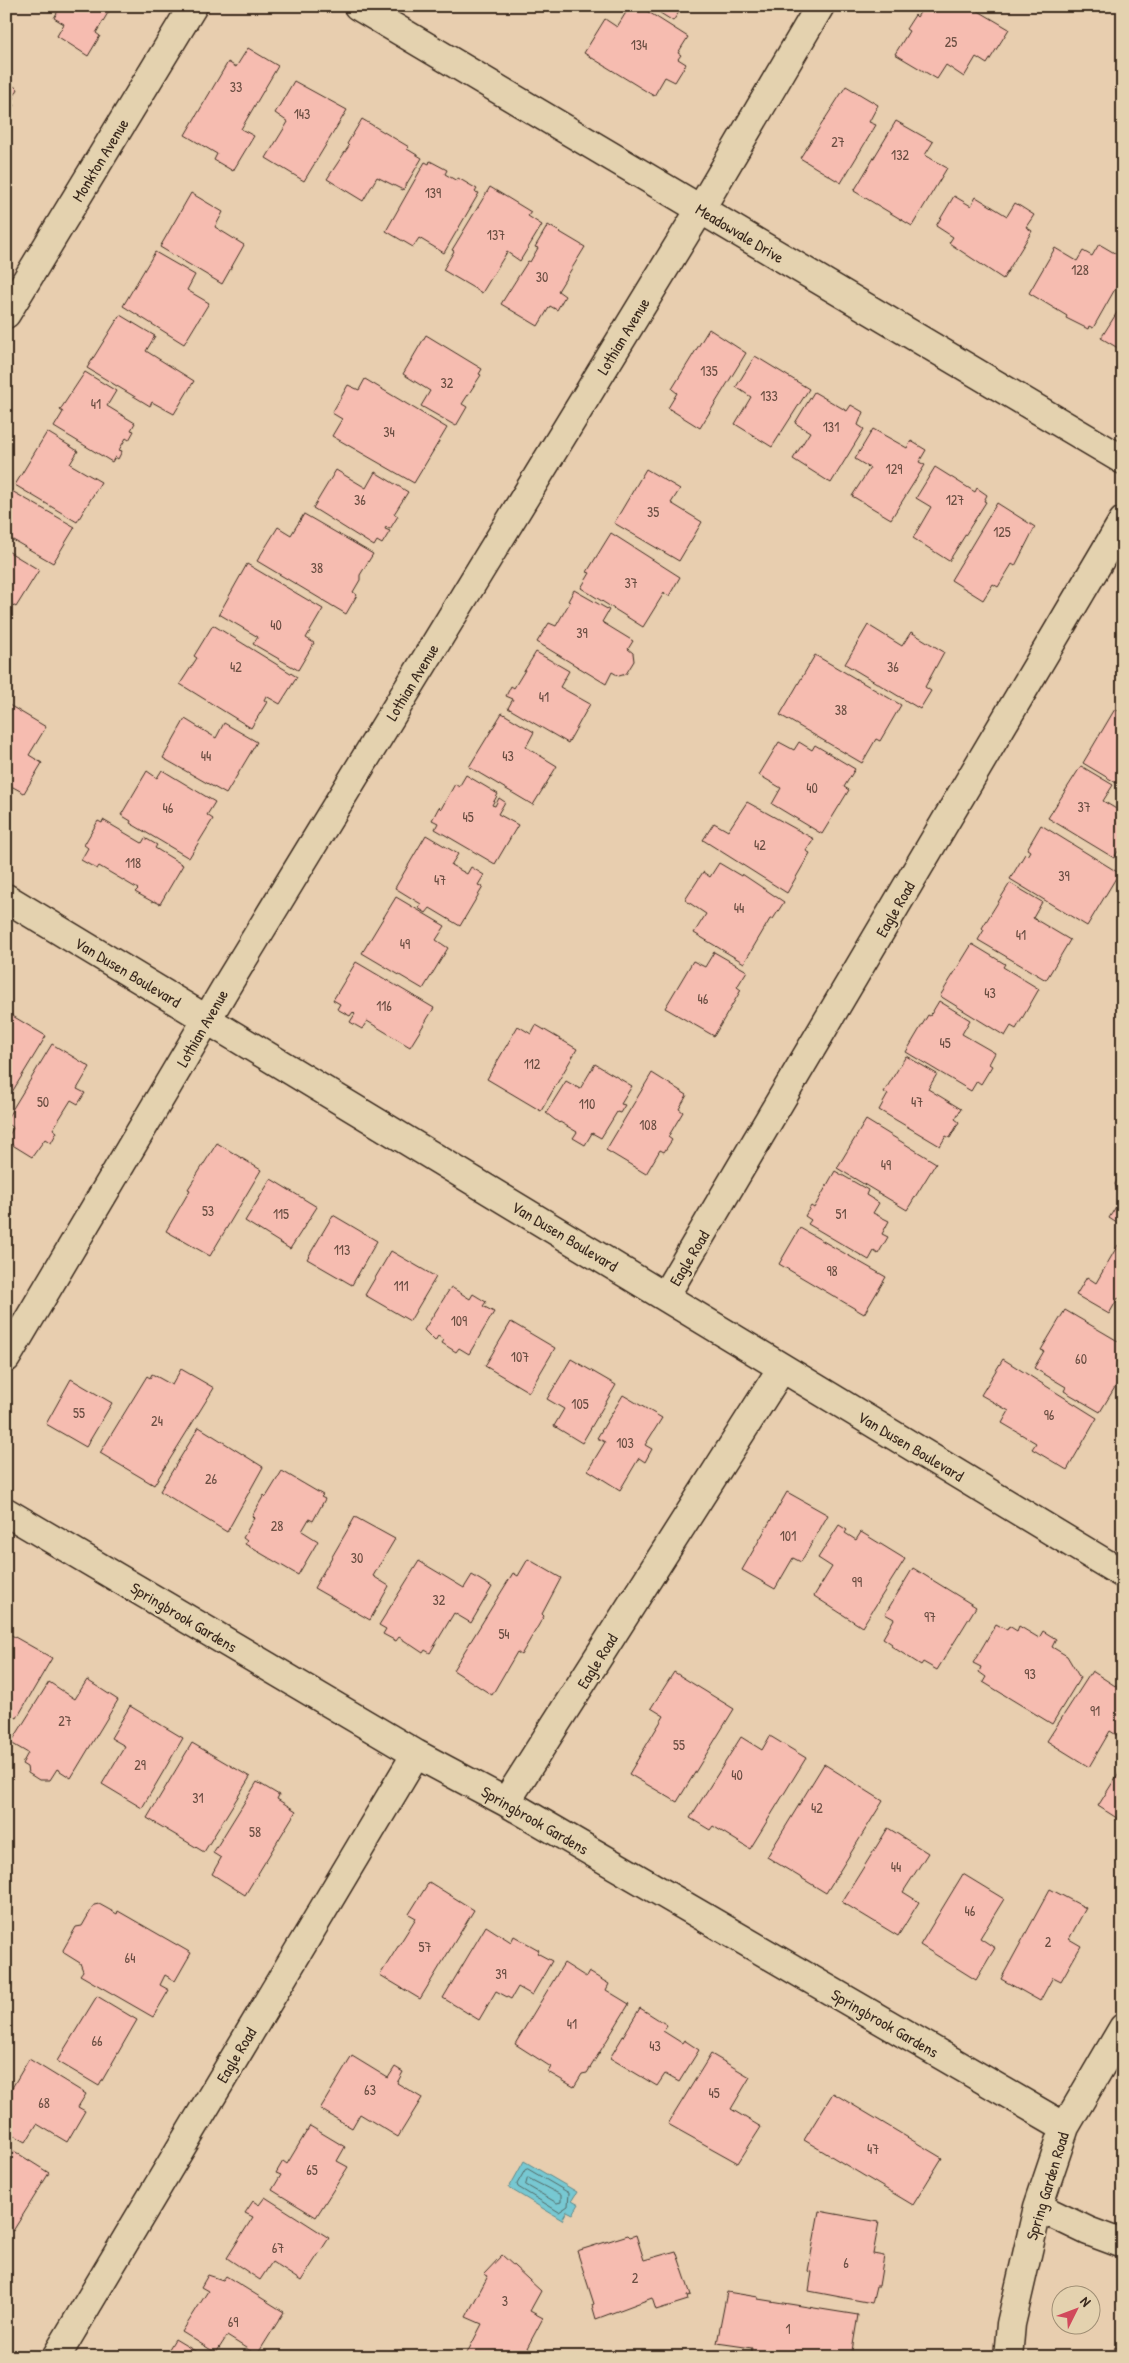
<svg xmlns="http://www.w3.org/2000/svg" width="1129" height="2363" viewBox="0 0 1129 2363" font-family="'Patrick Hand',sans-serif">
<style>
.water{fill:#77c8d2;stroke:#5f898a}
.lines{fill:none;stroke-linecap:round;stroke-linejoin:round}
.shore{stroke:#536966;stroke-width:1}
.building{fill:#f6bcb0;stroke:#3b2a1e}
.minor-casing{stroke:#3b2a1e;stroke-width:31}
.minor{stroke:#e4d2af;stroke-width:28}
.labels{text-anchor:middle;stroke-width:4.5;stroke-linejoin:round;paint-order:stroke}
.number-label{font-size:14px;fill:#6a4e42}
.street-label{font-size:16px;fill:#3b2a1e;stroke:#e4d2af}
</style>
<rect width="100%" height="100%" fill="#e8ceaf"/>
<filter id="ink" filterUnits="userSpaceOnUse"><feTurbulence type="fractalNoise" baseFrequency=".02" numOctaves="2"/><feDisplacementMap in="SourceGraphic" scale="10" xChannelSelector="R" yChannelSelector="G"/><feConvolveMatrix kernelMatrix="1 2 1 2 8 2 1 2 1" color-interpolation-filters="sRGB"/></filter>
<g filter="url(#ink)">
<path class="water" d="M524,2161L577,2192L572,2200L579,2204L573,2214L567,2211L562,2220L509,2188Z"/>
<g class="lines">
<path class="shore" d="M528,2169L569,2193L568,2206L559,2212L518,2187L517,2184L525,2170Z
M528,2178L561,2195V2202L557,2203L526,2185Z"/>
</g>
<path class="building" d="M61,6H112L96,33L100,36L88,56L57,36L64,24L54,18Z
M630,6H639L688,37L678,53L681,55L678,59L686,64L675,82L665,77L654,96L584,53L605,19L617,27Z
M649,6H683L673,21Z
M919,6H970L1009,29L987,64L976,57L964,77L946,65L937,79L895,54L909,31L906,29L915,15L917,17L923,8Z
M248,48L278,66L241,129L254,136L233,171L214,160L217,154L185,135L228,62L236,67Z
M6,81L18,89L10,104L14,105L6,117Z
M294,81L347,110L304,181L266,158L288,122L275,113Z
M846,86L878,105L869,122L876,125L841,183L800,158Z
M362,119L409,147L407,149L422,158L403,190L377,177L363,201L327,179L349,146L347,144Z
M896,121L933,142L925,155L947,168L912,226L854,191Z
M430,161L447,170L445,174L457,181L458,178L477,189L475,192L479,193L444,253L419,238L413,247L386,231L425,162L429,164Z
M490,187L531,212L528,216L542,225L520,261L507,252L482,293L443,270L454,251L452,250Z
M191,193L223,212L215,227L244,245L222,284L160,247Z
M954,196L971,206L976,197L1007,216L1015,203L1034,215L1026,227L1032,231L1003,279L949,243L953,237L936,226Z
M548,225L585,247L558,291L565,296L557,310L550,306L538,326L501,304L528,261L530,262L538,248L535,247Z
M1099,244L1123,258V275L1093,328L1089,326L1088,329L1066,318L1067,316L1029,293L1055,248L1077,261L1083,251L1092,256Z
M155,252L195,275L187,290L209,303L184,344L123,306Z
M1123,303V351L1101,338Z
M120,315L155,336L146,351L194,381L174,414L152,402L150,406L87,368Z
M709,329L746,353L700,428L668,408L677,393L672,389Z
M426,335L482,369L479,374L481,375L462,404L467,407L456,426L421,406L430,391L403,374Z
M755,356L809,389L772,447L735,424L751,397L736,387Z
M85,372L116,391L107,406L135,423L131,430L134,431L129,440L126,438L119,450L122,451L118,459L115,457L112,462L54,427L63,412L60,410Z
M365,379L447,428L414,483L332,436L342,419L332,413L348,385L359,390Z
M814,392L847,411L851,405L863,412L858,425L864,429L831,483L793,459L810,432L795,423Z
M873,429L907,448L911,441L926,450L919,462L925,465L891,519L852,496L870,468L855,459Z
M47,432L78,451L70,464L101,482L77,522L15,485Z
M935,467L975,492L977,488L987,495L984,501L986,502L949,561L913,538L931,507L916,498Z
M646,469L680,489L671,503L702,522L679,561L614,523Z
M336,470L366,488L375,472L408,492L394,514L398,516L390,529L386,527L385,529L390,531L382,544L377,541L374,546L313,508Z
M10,490L75,527L53,563L6,536V497Z
M997,503L1035,527L1015,566L1012,564L998,587L993,584L983,600L951,580Z
M304,514L373,554L360,575V580L353,592L357,595L346,614L257,561L278,527L291,535Z
M611,533L680,577L669,596L664,593L643,627L581,588L590,573L587,572Z
M6,550L39,570L16,607L6,601Z
M247,564L323,609L306,638L314,643L298,670L253,644L258,637L219,614Z
M574,590L609,610L602,622L633,641L628,649L633,653L634,661L626,674L619,676L612,672L606,684L537,642L549,623L556,626L570,602L568,601Z
M213,625L297,677L280,704L266,696L264,700L267,702L251,728L180,684L197,658L194,656Z
M868,625L902,646L911,632L944,652L925,687L931,691L920,709L845,664Z
M536,652L569,671L560,687L590,704L568,743L508,708L513,699L506,696L511,686L514,688Z
M815,655L901,705L880,741L876,739L862,763L780,715Z
M9,705L46,727L29,755L42,763L24,793L11,786L9,788L6,786V710Z
M1115,709L1123,714V787L1083,763Z
M502,713L534,732L526,747L557,766L533,805L469,767Z
M185,719L216,738L224,723L257,742L226,794L163,758Z
M779,742L794,750L799,742L812,750L815,745L855,769L844,787L849,790L822,834L772,804L781,788L759,775Z
M1081,766L1113,785L1103,801L1123,813V843L1114,858L1048,818Z
M162,770L215,802L207,815L213,819L189,858L130,823L131,821L121,815L147,771L157,778Z
M466,775L498,794L492,805L495,806L499,798L505,802L498,814L518,825L495,864L435,829L438,823L432,820L439,807L441,809L455,784L459,787Z
M747,802L814,839L806,851L810,853L787,893L703,840L714,823L728,831Z
M103,820L142,843L145,838L157,845L155,848L183,865L160,904L154,901L153,902L135,892L138,889L99,866L97,869L81,860L88,848L84,845L98,821L102,823Z
M1041,825L1119,873L1087,926L1010,879L1025,854L1027,856L1030,851L1027,849Z
M426,835L458,854L451,865L467,874L471,867L484,875L478,885L483,887L460,926L430,908L426,913L418,908L421,904L395,888Z
M719,863L741,876L742,874L784,902L773,919H770L744,963L694,933L706,914L685,900L703,872L710,877Z
M1010,883L1042,902L1033,918L1070,940L1046,980L978,940L984,930L982,928Z
M396,897L445,926L436,940L448,948L423,989L362,953Z
M972,944L1005,964L1003,967L1039,989L1016,1029L1011,1026L1005,1036L940,996Z
M714,952L747,971L737,987L741,990L714,1036L665,1008L693,961L705,967Z
M356,962L434,1008L410,1047L367,1021L362,1029L350,1022L355,1014L353,1012L350,1016L337,1009L340,1004L333,1000Z
M939,1001L970,1020L962,1034L995,1053L989,1064L992,1066L981,1084L977,1081L971,1091L906,1052L928,1015L930,1016Z
M11,1015L46,1036L6,1102V1019Z
M536,1025L577,1049L541,1111L487,1079L518,1026L531,1034Z
M52,1044L90,1067L77,1089L85,1093L78,1104L71,1100L53,1129L57,1132L51,1143L45,1139L32,1157L6,1141L13,1128L6,1123V1120Z
M906,1056L937,1074L928,1089L961,1109L955,1119L959,1122L950,1138L946,1136L940,1146L879,1110L888,1094L884,1092Z
M595,1064L632,1086L621,1104L625,1105L620,1113L617,1112L601,1138L592,1133L585,1145L573,1138L577,1132L560,1122L559,1123L546,1113L566,1081L580,1089Z
M652,1073L687,1095L679,1109L683,1112L668,1137L672,1140L664,1152L660,1150L646,1174L606,1150Z
M866,1120L936,1163L907,1210L837,1168Z
M217,1143L261,1170L210,1256L166,1231L190,1190L188,1189Z
M835,1171L868,1190L866,1195L879,1203L873,1213L889,1221L882,1234L888,1237L878,1254L874,1251L869,1260L808,1224L811,1220L805,1216L811,1206L814,1208Z
M1122,1171H1123V1227L1109,1218L1122,1197L1119,1195L1115,1184Z
M271,1179L317,1207L290,1249L245,1221Z
M333,1215L377,1241L352,1285L307,1259Z
M800,1228L886,1277L864,1314L779,1264Z
M1118,1245L1123,1248V1301L1118,1298L1109,1314L1076,1295L1087,1277L1096,1283Z
M391,1251L436,1277L410,1321L365,1295Z
M451,1287L470,1299L473,1294L486,1302L483,1306L494,1312L469,1354L459,1348L456,1352L442,1343L444,1340L438,1336L435,1341L424,1330Z
M1065,1310L1123,1344V1374L1100,1412L1064,1391L1066,1387L1034,1368L1044,1351L1041,1350Z
M511,1322L555,1348L529,1392L485,1366Z
M571,1359L616,1385L582,1443L554,1426L564,1409L547,1399Z
M1003,1359L1097,1418L1067,1470L1032,1449L1036,1443L1002,1423L1009,1411L981,1395Z
M181,1369L214,1388L154,1485L100,1453L147,1376L150,1378L152,1374L172,1385Z
M71,1379L112,1403L86,1447L46,1424Z
M623,1395L662,1418L645,1445L652,1449L645,1462L639,1458L620,1490L588,1470L605,1442L597,1438Z
M199,1427L263,1467L227,1532L160,1491Z
M282,1471L323,1495L321,1497L325,1499L313,1521L309,1519L302,1531L318,1541L298,1575L245,1544L247,1541L243,1538L254,1518L252,1516L264,1495L266,1497Z
M787,1492L828,1515L801,1562L793,1558L775,1589L742,1570Z
M355,1517L395,1539L373,1576L389,1586L370,1620L314,1588Z
M839,1525L847,1530L845,1533L856,1540L861,1532L905,1559L862,1627L814,1596L832,1567L818,1558Z
M528,1559L561,1578L542,1614L544,1616L521,1655L517,1652L492,1695L453,1670L513,1573L518,1576Z
M419,1561L464,1588L472,1575L492,1587L471,1623L454,1613L430,1653L425,1650L423,1653L399,1637L396,1641L383,1634L386,1629L379,1625Z
M913,1568L976,1607L937,1670L923,1662L921,1665L891,1646L892,1644L883,1638L894,1619L885,1614Z
M996,1624L1007,1630L1009,1626L1017,1631L1019,1626L1039,1638L1043,1631L1056,1639L1052,1647L1067,1656L1080,1678L1052,1724L983,1682L986,1677L979,1672L981,1667L973,1663Z
M6,1632L52,1658L17,1718L6,1712Z
M1092,1671L1123,1691V1739L1110,1731L1089,1767L1047,1741Z
M674,1672L734,1709L677,1802L629,1774L664,1716L651,1708Z
M87,1680L118,1700L71,1778L57,1769L50,1780H39L28,1773L27,1767L22,1764L28,1753L11,1743L49,1682L75,1699Z
M130,1706L183,1738L142,1808L102,1784L125,1746L111,1738Z
M770,1736L806,1758L750,1849L713,1826L710,1830L690,1818L741,1737L762,1750Z
M192,1743L250,1777L204,1852L147,1818Z
M824,1764L883,1801L826,1893L767,1857Z
M1123,1766V1822L1098,1806Z
M257,1782L279,1795L277,1799L296,1811L245,1895L212,1874L221,1858L213,1853Z
M888,1828L928,1853L903,1892L919,1902L898,1936L842,1902Z
M963,1874L1004,1899L980,1938L995,1948L976,1980L920,1945Z
M429,1882L474,1910L420,1999L380,1975L416,1918L409,1914Z
M1050,1889L1086,1908L1069,1939L1081,1946L1061,1981L1053,1977L1040,2001L1001,1979Z
M99,1904L117,1914L118,1911L191,1953L175,1981L165,1975L160,1985L169,1990L153,2017L80,1975L83,1971L80,1963L64,1953L63,1950L76,1927L82,1926L94,1905Z
M486,1926L511,1942L514,1936L539,1950L537,1953L552,1961L532,1995L518,1987L511,1999L496,1991L479,2020L443,1998Z
M564,1963L586,1977L589,1972L609,1984L606,1990L629,2004L587,2073L582,2074L574,2087L548,2072L551,2067L515,2044Z
M97,1996L137,2020L99,2086L57,2061Z
M640,2008L667,2025L663,2031L682,2043L684,2040L699,2050L679,2082L665,2074L657,2086L610,2058Z
M711,2054L750,2077L731,2109L761,2127L738,2163L668,2124Z
M352,2056L388,2078L395,2067L403,2072L397,2083L422,2098L398,2137L360,2114L352,2128L320,2109Z
M29,2059L86,2094L78,2107L85,2111L67,2142L37,2124L26,2142L6,2131V2098Z
M833,2093L942,2158L913,2205L804,2140Z
M310,2126L345,2147L337,2161L348,2167L316,2217L272,2190L281,2175L276,2173L283,2161L287,2164Z
M14,2151L49,2173L13,2231L9,2228L6,2232V2163Z
M265,2197L329,2238L301,2281L272,2262L260,2280L227,2258L253,2217L245,2213L253,2201L259,2205Z
M819,2211L879,2222L873,2254L884,2256L879,2286H876L872,2303L809,2291L812,2272L808,2271Z
M628,2235L630,2237L636,2235L644,2260L676,2251L691,2295L687,2296L688,2300L656,2310L652,2298L596,2319L592,2305L594,2304L577,2251Z
M502,2255L541,2291L530,2311L543,2318L527,2348L543,2357H465L482,2324L466,2317L488,2276L484,2274Z
M208,2275L223,2280L226,2276L284,2312L257,2355L227,2336L216,2353L182,2332L208,2291L201,2287Z
M727,2292L758,2297V2299L858,2315L851,2357H750L752,2348L717,2343Z
M175,2339L205,2357H164Z
M1115,2347L1123,2350V2357H1112Z"/>
<g class="lines">
<defs>
<path id="minor" d="M358,6L1123,460
M6,314L193,6
M6,898L1123,1574
M665,1296L1123,521
M6,1358L229,982L700,210L820,6
M6,1512L416,1754L506,1802L1065,2127
M506,1802L782,1368
M1038,2207L1088,2231L1123,2244
M56,2357L416,1754
M1008,2357L1011,2324L1038,2207L1065,2127L1123,2028"/>
</defs>
<use href="#minor" class="minor-casing"/>
<use href="#minor" class="minor"/>
</g>
</g>
<g class="labels">
<g class="number-label">
<text x="951" y="47">25</text>
<text x="639" y="50">134</text>
<text x="236" y="92">33</text>
<text x="302" y="119">143</text>
<text x="838" y="147">27</text>
<text x="900" y="160">132</text>
<text x="433" y="198">139</text>
<text x="496" y="240">137</text>
<text x="1080" y="275">128</text>
<text x="542" y="282">30</text>
<text x="709" y="376">135</text>
<text x="447" y="388">32</text>
<text x="769" y="401">133</text>
<text x="96" y="409">41</text>
<text x="831" y="432">131</text>
<text x="389" y="437">34</text>
<text x="894" y="474">129</text>
<text x="360" y="505">36</text>
<text x="955" y="505">127</text>
<text x="653" y="517">35</text>
<text x="1002" y="537">125</text>
<text x="317" y="573">38</text>
<text x="631" y="588">37</text>
<text x="276" y="630">40</text>
<text x="582" y="638">39</text>
<text x="236" y="672">42</text>
<text x="893" y="672">36</text>
<text x="544" y="702">41</text>
<text x="841" y="715">38</text>
<text x="206" y="761">44</text>
<text x="508" y="761">43</text>
<text x="812" y="793">40</text>
<text x="1084" y="812">37</text>
<text x="168" y="813">46</text>
<text x="468" y="822">45</text>
<text x="760" y="850">42</text>
<text x="133" y="868">118</text>
<text x="1064" y="881">39</text>
<text x="440" y="885">47</text>
<text x="739" y="913">44</text>
<text x="1021" y="940">41</text>
<text x="405" y="949">49</text>
<text x="990" y="998">43</text>
<text x="703" y="1004">46</text>
<text x="384" y="1011">116</text>
<text x="945" y="1048">45</text>
<text x="532" y="1069">112</text>
<text x="43" y="1107">50</text>
<text x="917" y="1107">47</text>
<text x="587" y="1109">110</text>
<text x="648" y="1130">108</text>
<text x="886" y="1170">49</text>
<text x="208" y="1216">53</text>
<text x="281" y="1219">115</text>
<text x="841" y="1219">51</text>
<text x="342" y="1255">113</text>
<text x="832" y="1276">98</text>
<text x="401" y="1291">111</text>
<text x="459" y="1326">109</text>
<text x="520" y="1362">107</text>
<text x="1081" y="1364">60</text>
<text x="580" y="1409">105</text>
<text x="79" y="1418">55</text>
<text x="1049" y="1420">96</text>
<text x="157" y="1426">24</text>
<text x="625" y="1448">103</text>
<text x="211" y="1484">26</text>
<text x="277" y="1531">28</text>
<text x="788" y="1541">101</text>
<text x="357" y="1563">30</text>
<text x="857" y="1587">99</text>
<text x="439" y="1605">32</text>
<text x="930" y="1622">97</text>
<text x="504" y="1639">54</text>
<text x="1030" y="1679">93</text>
<text x="1095" y="1716">91</text>
<text x="65" y="1726">27</text>
<text x="679" y="1750">55</text>
<text x="140" y="1770">29</text>
<text x="737" y="1780">40</text>
<text x="198" y="1803">31</text>
<text x="817" y="1813">42</text>
<text x="255" y="1837">58</text>
<text x="896" y="1872">44</text>
<text x="970" y="1916">46</text>
<text x="1048" y="1947">2</text>
<text x="425" y="1952">57</text>
<text x="130" y="1963">64</text>
<text x="501" y="1979">39</text>
<text x="572" y="2029">41</text>
<text x="97" y="2046">66</text>
<text x="655" y="2051">43</text>
<text x="370" y="2095">63</text>
<text x="714" y="2098">45</text>
<text x="44" y="2108">68</text>
<text x="873" y="2154">47</text>
<text x="312" y="2175">65</text>
<text x="278" y="2253">67</text>
<text x="846" y="2268">6</text>
<text x="635" y="2283">2</text>
<text x="505" y="2306">3</text>
<text x="233" y="2327">69</text>
<text x="788" y="2334">1</text>
</g>
<g class="street-label">
<text transform="translate(100 160) rotate(-59)" y="6">Monkton Avenue</text>
<text transform="translate(740 233) rotate(31)" y="6">Meadowvale Drive</text>
<text transform="translate(623 336) rotate(-59)" y="6">Lothian Avenue</text>
<text transform="translate(412 682) rotate(-59)" y="6">Lothian Avenue</text>
<text transform="translate(895 909) rotate(-60)" y="6">Eagle Road</text>
<text transform="translate(128 972) rotate(31)" y="6">Van Dusen Boulevard</text>
<text transform="translate(202 1028) rotate(-60)" y="6">Lothian Avenue</text>
<text transform="translate(565 1236) rotate(31)" y="6">Van Dusen Boulevard</text>
<text transform="translate(689 1258) rotate(-59)" y="6">Eagle Road</text>
<text transform="translate(911 1446) rotate(31)" y="6">Van Dusen Boulevard</text>
<text transform="translate(184 1617) rotate(31)" y="6">Springbrook Gardens</text>
<text transform="translate(597 1661) rotate(-58)" y="6">Eagle Road</text>
<text transform="translate(535 1820) rotate(30)" y="6">Springbrook Gardens</text>
<text transform="translate(885 2023) rotate(30)" y="6">Springbrook Gardens</text>
<text transform="translate(236 2055) rotate(-59)" y="6">Eagle Road</text>
<text transform="translate(1047 2186) rotate(-73)" y="6">Spring Garden Road</text>
</g>
</g>
<rect width="1129" height="2363" fill="none" stroke="#e4d2af" stroke-width="25"/>
<rect x="12" y="12" width="1104" height="2338" fill="none" stroke="#3b2a1e" stroke-width="2" filter="url(#ink)"/>
<g transform="translate(1076 2310) rotate(48)"><circle r="24" fill="#e4d2af" stroke="#a08f75"/>
<path d="M0-4L9 19L0 12L-9 19Z" fill="#d1495b"/>
<text y="-8" font-size="14" font-weight="bold" text-anchor="middle" fill="#3b2a1e">N</text>
</g>
</svg>
